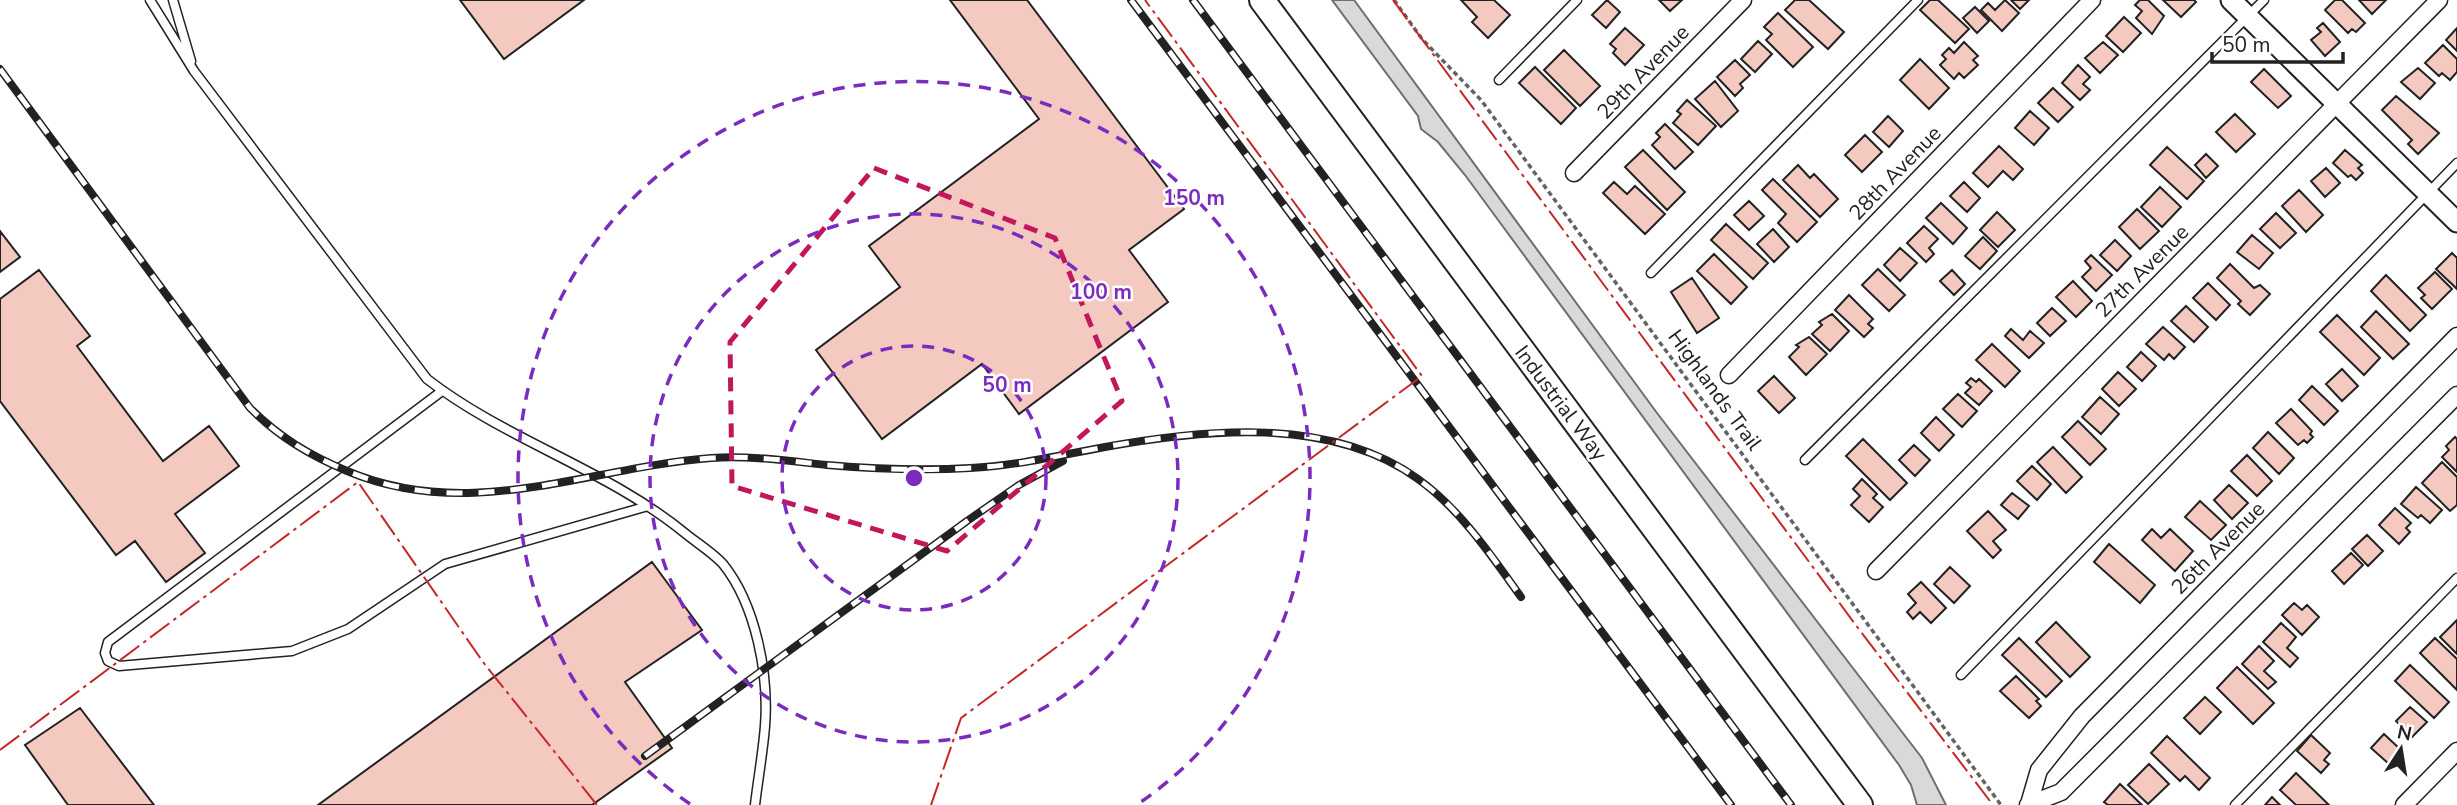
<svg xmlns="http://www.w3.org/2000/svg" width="2457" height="805" viewBox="0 0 2457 805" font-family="'Nunito Sans',sans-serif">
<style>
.water{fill:#d9d9d9;stroke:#6f6f6f;stroke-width:2}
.building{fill:#f3c9c0;stroke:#222;stroke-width:2}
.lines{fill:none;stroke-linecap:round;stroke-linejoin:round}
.service-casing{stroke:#222;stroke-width:11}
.minor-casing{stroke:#222;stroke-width:19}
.tertiary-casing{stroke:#222;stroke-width:23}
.primary-casing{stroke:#222;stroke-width:28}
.path{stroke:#646464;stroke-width:3.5;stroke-dasharray:5 3.5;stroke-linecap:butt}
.service{stroke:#fff;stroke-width:8}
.minor{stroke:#fff;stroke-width:16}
.tertiary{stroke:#fff;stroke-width:19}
.primary{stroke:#fff;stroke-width:24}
.rail-casing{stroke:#222;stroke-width:8}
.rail{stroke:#fff;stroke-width:5;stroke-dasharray:16;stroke-linecap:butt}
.power{stroke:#c62828;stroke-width:2;stroke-dasharray:24 5 3.5 5;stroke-linecap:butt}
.marked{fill:none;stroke:#c2185b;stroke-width:5;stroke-dasharray:14 9;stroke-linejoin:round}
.ring{fill:none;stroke:#7b2cbf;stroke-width:3.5;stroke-dasharray:12 9}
.labels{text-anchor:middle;stroke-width:5;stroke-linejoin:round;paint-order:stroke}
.street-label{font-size:21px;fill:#222;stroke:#fff}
.centre{fill:#7b2cbf;stroke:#fff;stroke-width:3.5}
.ring-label{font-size:21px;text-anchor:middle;font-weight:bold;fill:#7b2cbf;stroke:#fff;stroke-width:5;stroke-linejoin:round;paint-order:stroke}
</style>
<rect width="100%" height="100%" fill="#fff"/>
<path class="water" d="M1332,0H1354L1657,413L1922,758L1946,805H1917L1911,785L1899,765L1465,175L1438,142L1421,129L1418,116Z"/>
<path class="building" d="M460,0H584L504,59Z
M950,0H1027L1184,209L1129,250L1168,302L1019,414L982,364L882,439L816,350L900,287L869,246L1039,119Z
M1461,0H1494L1510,15L1488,38L1472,22L1477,17Z
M1607,0L1620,12L1606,28L1592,15Z
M1659,0H1682L1670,11Z
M1795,0H1809L1844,32L1828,49L1785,10Z
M1930,0H1938L1969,29L1955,43L1920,10Z
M2005,0L2019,13L2002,31L1981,10L1988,3L1995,10Z
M2011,0H2029L2020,9Z
M2140,0H2148L2164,16L2152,34L2136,18L2142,11L2135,5Z
M2163,0H2194L2196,2L2181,17Z
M2335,0H2342L2365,23L2356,32L2352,29L2348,33L2325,10Z
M2359,0H2386L2372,14Z
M1975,7L1989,21L1977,33L1963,18Z
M1778,13L1813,47L1793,67L1766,40L1772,34L1764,27Z
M2124,17L2141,33L2123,52L2106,36Z
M2323,23L2340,42L2325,56L2311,40L2321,32L2317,28Z
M1625,28L1644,45L1625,65L1613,53L1616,49L1610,44Z
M2457,28V51L2446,40Z
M1758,41L1772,54L1755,72L1741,59Z
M1964,42L1978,56L1973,60L1978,65L1964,78L1959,73L1954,79L1940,65L1946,59L1942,55L1949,48L1954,53Z
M2103,42L2118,55L2100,73L2085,58Z
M2443,45L2457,59V72L2450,80L2442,73L2439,76L2425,63Z
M1564,50L1600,86L1580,106L1544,70Z
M1920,59L1949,88L1929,109L1900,80Z
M1735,60L1750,75L1740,84L1743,88L1735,96L1717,77Z
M2078,65L2090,77L2083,84L2090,90L2080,100L2062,83Z
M1535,67L1576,108L1561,124L1519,83Z
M2418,68L2435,83L2420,99L2401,82Z
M2264,69L2291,96L2278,108L2251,82Z
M1715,81L1738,111L1721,127L1695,99Z
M2053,88L2073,107L2058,122L2038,103Z
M2396,96L2439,133L2418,154L2408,144L2412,140L2382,110Z
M1687,100L1716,126L1698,145L1673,123L1681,114L1677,111Z
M2030,111L2049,128L2034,145L2015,128Z
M2235,114L2255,134L2236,152L2216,132Z
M1888,116L1903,131L1889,147L1873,132Z
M1665,124L1693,152L1675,169L1652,145L1660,137L1656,133Z
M1865,135L1882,152L1862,172L1845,155Z
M1999,146L2023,169L2013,180L2003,171L1988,187L1973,173Z
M2167,147L2204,181L2187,199L2150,165Z
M1643,150L1685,192L1667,210L1625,167Z
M2345,150L2362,165L2358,168L2363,173L2356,180L2351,175L2348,177L2333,163Z
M2206,154L2218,166L2206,178L2195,165Z
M1798,165L1810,178L1814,174L1838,199L1820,217L1783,180Z
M2326,168L2340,183L2325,197L2311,181Z
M1773,179L1817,222L1797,242L1778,223L1786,214L1762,190Z
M1614,182L1627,194L1635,186L1665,214L1645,234L1603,193Z
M1964,182L1980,198L1967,212L1950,196Z
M2160,187L2181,207L2162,227L2141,207Z
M2299,190L2323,215L2306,232L2282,206Z
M1749,201L1764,216L1749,230L1734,215Z
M1941,203L1967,228L1953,244L1926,218Z
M2137,209L2159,231L2140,249L2119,227Z
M1997,212L2015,230L1998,247L1980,230Z
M2276,213L2296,233L2280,248L2260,229Z
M1726,224L1768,263L1753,279L1711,240Z
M1924,226L1938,239L1929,248L1934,254L1926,262L1907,243Z
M1773,229L1789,247L1774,262L1757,244Z
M0,231L20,257L0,272Z
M2252,235L2273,253L2259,269L2237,252Z
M1983,237L1997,251L1980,269L1965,256Z
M2115,240L2131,256L2117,271L2100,255Z
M1900,248L1917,263L1900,281L1884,265Z
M2452,253L2457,258V289L2436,269Z
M1714,254L1747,287L1731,304L1697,271Z
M2091,255L2112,275L2096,291L2082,277L2091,268L2085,261Z
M2230,264L2254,288L2260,285L2270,294L2250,315L2238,304L2241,301L2217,278Z
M1878,269L1905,295L1889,311L1862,285Z
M39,270L90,336L77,346L163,461L209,426L239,466L175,514L205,553L166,582L135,541L116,555L0,401V299Z
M1952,270L1965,284L1954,295L1940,281Z
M2435,272L2452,289L2432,309L2421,298L2425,295L2418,288Z
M2386,275L2426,315L2410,331L2371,291Z
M1692,278L1719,318L1697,333L1671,292Z
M2073,281L2092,301L2076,317L2056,297Z
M2208,283L2230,305L2216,320L2193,298Z
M1849,295L1873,319L1868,324L1873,328L1864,337L1835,310Z
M2186,306L2208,327L2194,342L2171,321Z
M2052,308L2066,321L2050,336L2037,323Z
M2376,311L2409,344L2393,359L2361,327Z
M1832,314L1849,331L1830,351L1812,334L1822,325L1819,322Z
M2337,315L2380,358L2364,375L2320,332Z
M2163,327L2185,347L2174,359L2169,354L2164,360L2146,344Z
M2011,329L2023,340L2030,331L2044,343L2029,358L2005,336Z
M1809,337L1827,354L1806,375L1789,357L1799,347L1796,345Z
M1992,344L2020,371L2005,387L1976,360Z
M2141,352L2156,366L2142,381L2127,367Z
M2342,369L2358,386L2342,401L2326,384Z
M2118,372L2136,389L2119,406L2102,389Z
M1774,376L1795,398L1779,413L1758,391Z
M1971,378L1976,382L1979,379L1992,391L1979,405L1965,393L1971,387L1966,383Z
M2312,386L2338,411L2324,425L2299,400Z
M1958,394L1977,411L1962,427L1943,409Z
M2100,397L2119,414L2101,434L2082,417Z
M2291,409L2312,431L2310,434L2313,437L2307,443L2304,440L2298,445L2276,423Z
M1936,417L1954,435L1939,451L1921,433Z
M2078,421L2106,449L2090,465L2062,437Z
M2268,432L2294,458L2279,474L2253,448Z
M2455,437L2457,439V472L2442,457L2449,450L2446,446Z
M1863,439L1907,483L1890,500L1846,456Z
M1914,445L1930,460L1915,476L1899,460Z
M2053,447L2082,477L2066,493L2037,462Z
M2247,455L2272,481L2257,496L2231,471Z
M2442,462L2457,477V505L2450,511L2422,483Z
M2032,466L2051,484L2037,500L2017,481Z
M1862,479L1877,494L1873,498L1883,507L1869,522L1851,505L1860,496L1853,489Z
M2229,485L2248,503L2232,519L2214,500Z
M2416,487L2442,510L2430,523L2421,515L2418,518L2401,504Z
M2012,493L2029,506L2018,519L2001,505Z
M2200,501L2226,525L2211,540L2185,517Z
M2395,508L2411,523L2406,528L2410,532L2399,544L2379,525Z
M1988,511L2006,530L1993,541L2001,550L1993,558L1967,531Z
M2152,529L2161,538L2170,529L2193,551L2175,571L2142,540Z
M2367,535L2383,551L2368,566L2352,549Z
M2109,544L2155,585L2140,603L2094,562Z
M2351,553L2363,565L2344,584L2332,571Z
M652,562L702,630L625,682L672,748L592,805H318Z
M1950,567L1970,586L1954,603L1934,584Z
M1921,582L1946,608L1931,623L1920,612L1913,619L1907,612L1916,603L1908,594Z
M2294,603L2302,610L2307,605L2319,617L2302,635L2282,615Z
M2457,620V654L2440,637Z
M2056,622L2090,657L2070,677L2036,642Z
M2281,623L2296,637L2287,648L2298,658L2290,667L2263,642Z
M2019,638L2062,681L2046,697L2002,655Z
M2435,638L2457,659V690L2420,653Z
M2259,646L2274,661L2264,671L2276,682L2268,689L2242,664Z
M2410,665L2449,702L2434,718L2395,681Z
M2237,667L2274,703L2253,724L2217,688Z
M2016,676L2039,699L2036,701L2041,706L2029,718L2000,691Z
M2205,697L2221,712L2200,734L2184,718Z
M2410,707L2427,722L2412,737L2396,721Z
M80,708L154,805H68L25,745Z
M2384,734L2402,751L2389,764L2371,748Z
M2311,735L2330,753L2324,760L2329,764L2321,773L2297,751Z
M2167,736L2210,778L2199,790L2185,776L2180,781L2151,753Z
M2149,764L2169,784L2148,804L2128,785Z
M2296,773L2329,805H2296L2280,790Z
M2120,784L2142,805H2108L2104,802Z
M2272,797L2280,805H2265Z"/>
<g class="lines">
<defs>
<path id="service" d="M150,0L194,71L427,379C507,441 607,469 686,534C697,543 713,553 723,564C756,605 769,675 765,726C763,752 758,779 755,805
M173,0L191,61
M1499,80L1577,0
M1651,273L1918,0
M442,391L108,642L105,653L108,661L119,666L292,651L348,629L445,564L648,506
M1805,460L2264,0
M1961,675L2457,163
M2235,805L2457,578"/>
<path id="minor" d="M1574,173L1743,0
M1729,375L2092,0
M1876,571L2439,0
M2029,804L2039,770L2082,716L2457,336
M2028,805L2061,792L2457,395
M2404,805L2457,751"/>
<path id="tertiary" d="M2231,0L2457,222"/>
<path id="primary" d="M1262,0L1860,805"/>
</defs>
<use href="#service" class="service-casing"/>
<use href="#minor" class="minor-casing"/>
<use href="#tertiary" class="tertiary-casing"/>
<use href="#primary" class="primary-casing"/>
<path class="path" d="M1394,0L1422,39L1481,100L2001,805"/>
<use href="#service" class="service"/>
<use href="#minor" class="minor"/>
<use href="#tertiary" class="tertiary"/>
<use href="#primary" class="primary"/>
<defs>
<path id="rail" d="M1131,0L1731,805
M1193,0L1791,805
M0,69L250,408C279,437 309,455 347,471C471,523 585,468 711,458C749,455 789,461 827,465C875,469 922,471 970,468C1016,466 1060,455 1105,447C1205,429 1331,416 1418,479C1460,509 1491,555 1521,597
M645,756L967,521L1019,485L1063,461"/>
</defs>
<use href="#rail" class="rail-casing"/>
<use href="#rail" class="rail"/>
<path class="power" d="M1393,0L1858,628L1993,805
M0,750L358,482L483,662L597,805
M931,805L961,718L1422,376L1145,0"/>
</g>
<path class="marked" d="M874,168L1055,238L1122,401L947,551L732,486L730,342Z"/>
<g class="ring">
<circle cx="914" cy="478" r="132"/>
<circle cx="914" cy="478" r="264"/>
<path d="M690 804A396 396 0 1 1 1138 804"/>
</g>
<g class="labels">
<g class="street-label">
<text transform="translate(1643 72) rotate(-46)" y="7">29th Avenue</text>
<text transform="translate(1895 173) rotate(-46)" y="7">28th Avenue</text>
<text transform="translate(2142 271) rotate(-45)" y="7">27th Avenue</text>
<text transform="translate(1715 390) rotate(54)" y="7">Highlands Trail</text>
<text transform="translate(1561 403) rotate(53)" y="7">Industrial Way</text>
<text transform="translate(2218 548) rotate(-45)" y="7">26th Avenue</text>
</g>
</g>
<circle cx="914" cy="478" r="10" class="centre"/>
<g class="ring-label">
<text x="1194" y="205">150 m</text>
<text x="1101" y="299">100 m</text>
<text x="1007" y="392">50 m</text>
</g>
<g transform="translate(2401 749) rotate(12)" stroke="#ffffff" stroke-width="5" paint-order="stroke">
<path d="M0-5L12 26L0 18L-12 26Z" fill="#222222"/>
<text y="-10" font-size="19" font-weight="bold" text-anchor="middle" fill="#222222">N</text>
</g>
<path d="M2212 52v10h131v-10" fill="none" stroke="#222222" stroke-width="3.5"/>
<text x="2222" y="52" font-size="21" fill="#222222" stroke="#ffffff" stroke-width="5" paint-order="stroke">50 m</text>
</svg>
